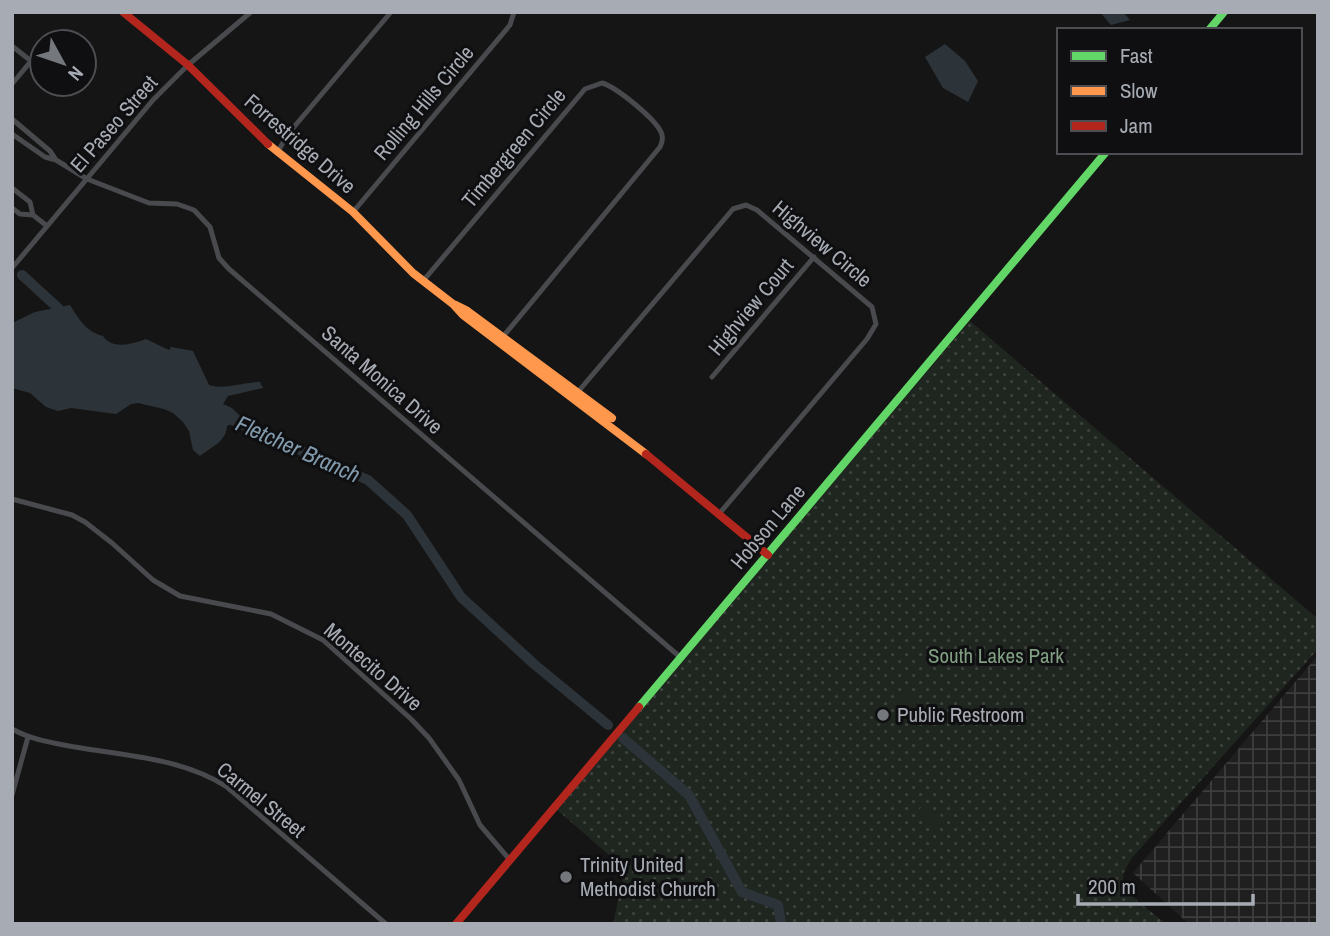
<svg xmlns="http://www.w3.org/2000/svg" width="1330" height="936" viewBox="0 0 1330 936" font-family="'Archivo Narrow',sans-serif">
<style>
.industrial{fill:url(#industrial-grid)}
.park{fill:url(#park-dots)}
.pitch{fill:#1f251f}
.water{fill:#2d3439}
.lines{fill:none;stroke-linecap:round;stroke-linejoin:round}
.river{stroke:#2d3439;stroke-width:10}
.street{stroke:#494a4e;stroke-width:5}
.fast{stroke:#63d668;stroke-width:8}
.slow{stroke:#ff974d;stroke-width:8}
.jam{stroke:#b3261e;stroke-width:8}
.poi-dot{fill:#74777c;stroke:#0f0f11;stroke-width:2.5}
.labels{text-anchor:middle;stroke-width:6;stroke-linejoin:round;paint-order:stroke}
.street-label{font-size:21px;fill:#a7acb4;stroke:#0f0f11}
.park-label{font-size:21px;fill:#809e81;stroke:#0f0f11}
.poi-label{font-size:21px;fill:#a7acb4;stroke:#0f0f11;text-anchor:start}
.water-label{font-size:23px;font-style:italic;fill:#819aac;stroke:#0f0f11}
</style>
<defs>
<pattern id="industrial-grid" width="8" height="8" patternUnits="userSpaceOnUse" patternTransform="scale(1.75)"><rect width="8" height="8" fill="#1f1f20"/><path d="M0 4h8M4 0v8" fill="none" stroke="#3d3d3e"/></pattern>
<pattern id="park-dots" width="8" height="8" patternUnits="userSpaceOnUse" patternTransform="scale(1.75)"><rect width="8" height="8" fill="#1f251f"/><path d="M2 2h.1M6 6h.1" fill="none" stroke="#3d423d" stroke-width="1.8" stroke-linecap="round"/></pattern>
</defs>
<rect width="100%" height="100%" fill="#151515"/>
<path class="industrial" d="M1318,655V924H1189L1133,873Z"/>
<path class="park" d="M970,321L1318,619V649L1131,859C1128,865 1122,873 1123,880C1128,898 1153,912 1166,924H613L625,869L556,809Z"/>
<path class="pitch" d="M907,688L923,701L917,709L901,695Z
M899,697L915,711L908,718L892,705Z
M925,803L942,817L934,826L917,812Z"/>
<path class="water" d="M1100,12H1123L1130,20L1111,25Z
M945,44L965,61L978,81L968,102L943,88L925,57Z
M70,305C79,319 86,332 103,336C112,350 133,344 146,339L169,350L171,347L193,351L209,385C223,390 244,382 260,382L263,388L228,396L223,404L232,408L243,419L227,426C226,442 211,447 200,456L193,450L189,431L183,422L173,413L164,409L138,403L131,404L116,414L71,408L58,411L46,407L30,393L12,388V323L35,312Z"/>
<g class="lines">
<path class="river" d="M22,275L58,308L61,321
M223,416L368,480L407,515L461,597L534,664L608,725
M623,738L689,795L742,892L778,905L781,924"/>
<path class="street" d="M12,46L31,61L12,84
M12,119L50,151L56,160
M12,134L45,157L56,160L87,179L149,203L177,204L194,210L210,227L219,258L229,269L680,657
M277,153L288,134L391,12
M12,188L30,202L33,215
M12,208L20,214L33,215L47,226
M353,212L510,25L514,12
M12,268L153,100L188,65L251,12
M423,281L585,89L602,83C616,87 659,121 662,135C663,139 662,143 660,147L501,339
M712,377L814,257
M577,393L733,209L746,205L757,210L872,307L876,324L867,339L719,514
M12,499L72,515L85,522L112,543L153,580L180,596L271,614L323,640L411,719L429,738L459,780L480,825L510,860
M12,729C32,740 53,743 75,747C127,756 182,758 227,787L386,924
M12,795L28,737"/>
<path class="fast" d="M1209,30L1224,12
M639,707L1106,152"/>
<path class="slow" d="M268,144L353,212L413,273L453,304L463,315L646,454
M456,305L466,310L612,418"/>
<path class="jam" d="M123,12L188,65L268,144
M646,454L768,555
M456,924L639,707"/>
</g>
<g class="poi-dot">
<circle cx="883" cy="715" r="7"/>
<circle cx="566" cy="877" r="7"/>
</g>
<g class="labels">
<g class="street-label">
<text transform="translate(424 103) rotate(-50)" y="7">Rolling Hills Circle</text>
<text transform="translate(114 124) rotate(-49)" y="7">El Paseo Street</text>
<text transform="translate(300 144) rotate(41)" y="7">Forrestridge Drive</text>
<text transform="translate(514 148) rotate(-50)" y="7">Timbergreen Circle</text>
<text transform="translate(822 244) rotate(40)" y="7">Highview Circle</text>
<text transform="translate(751 307) rotate(-50)" y="7">Highview Court</text>
<text transform="translate(382 380) rotate(41)" y="7">Santa Monica Drive</text>
<text transform="translate(768 527) rotate(-50)" y="7">Hobson Lane</text>
<text transform="translate(373 667) rotate(41)" y="7">Montecito Drive</text>
<text transform="translate(261 800) rotate(39)" y="7">Carmel Street</text>
</g>
<g class="park-label">
<text x="996" y="663">South Lakes Park</text>
</g>
<g class="poi-label">
<text x="897" y="722">Public Restroom</text>
<text x="580" y="872">Trinity United<tspan x="580" dy="24">Methodist Church</tspan></text>
</g>
<g class="water-label">
<text transform="translate(298 449) rotate(24)" y="8">Fletcher Branch</text>
</g>
</g>
<rect width="1330" height="936" fill="none" stroke="#a7acb4" stroke-width="28"/>
<rect x="1057" y="28" width="245" height="126" fill="#0f0f11" stroke="#4c4e52" stroke-width="2"/>
<rect x="1071" y="51" width="35" height="10" fill="#63d668" stroke="#4c4e52" stroke-width="2"/>
<text x="1120" y="63" font-size="21" fill="#a7acb4">Fast</text>
<rect x="1071" y="86" width="35" height="10" fill="#ff974d" stroke="#4c4e52" stroke-width="2"/>
<text x="1120" y="98" font-size="21" fill="#a7acb4">Slow</text>
<rect x="1071" y="121" width="35" height="10" fill="#b3261e" stroke="#4c4e52" stroke-width="2"/>
<text x="1120" y="133" font-size="21" fill="#a7acb4">Jam</text>
<g transform="translate(63 63) rotate(130)"><circle r="33" fill="#0f0f11" stroke="#4c4e52" stroke-width="2"/>
<path d="M0-5L12 26L0 18L-12 26Z" fill="#74777c"/>
<text y="-10" font-size="19" font-weight="bold" text-anchor="middle" fill="#a7acb4">N</text>
</g>
<path d="M1078 894v10h175v-10" fill="none" stroke="#a7acb4" stroke-width="3.5"/>
<text x="1088" y="894" font-size="21" fill="#a7acb4" stroke="#0f0f11" stroke-width="5" paint-order="stroke">200 m</text>
</svg>
